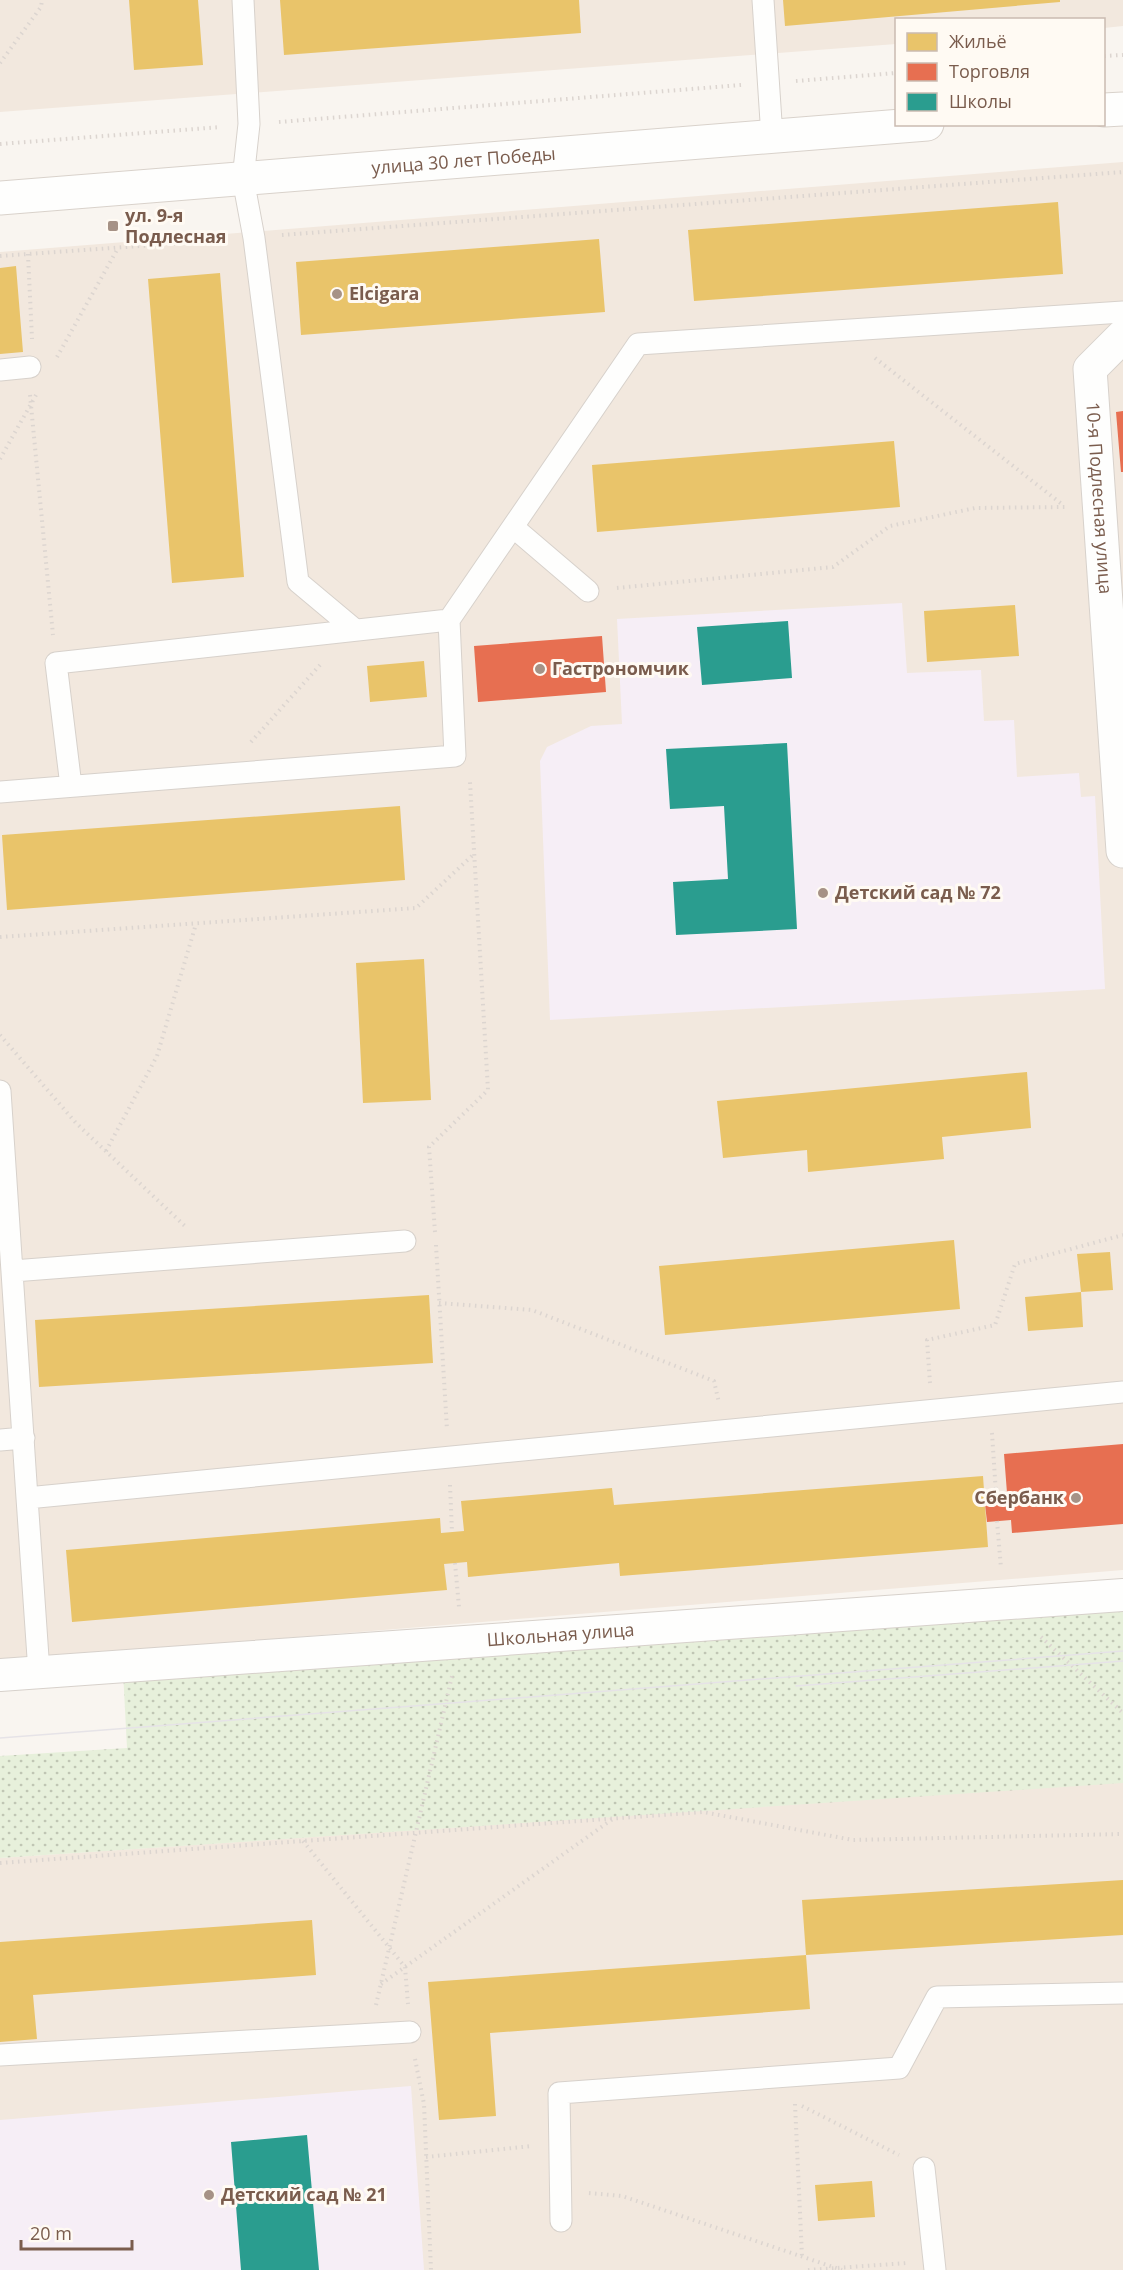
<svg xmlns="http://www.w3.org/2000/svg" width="1123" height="2270" viewBox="0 0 1123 2270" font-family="'Open Sans',sans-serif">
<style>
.residential{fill:#f2e8de}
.education{fill:#f6eef6}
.grass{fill:url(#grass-dots)}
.homes{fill:#e9c46a}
.shops{fill:#e76f51}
.schools{fill:#2a9d8f}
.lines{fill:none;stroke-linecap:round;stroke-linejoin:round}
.service-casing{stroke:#d7d1cb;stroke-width:23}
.pedestrian-casing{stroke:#d7d1cb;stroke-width:34}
.minor-casing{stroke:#d7d1cb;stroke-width:35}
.secondary-casing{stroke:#d9d2cb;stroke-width:35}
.path{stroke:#dcd5d0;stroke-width:4;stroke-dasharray:1.5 4.5;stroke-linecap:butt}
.service{stroke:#fefefd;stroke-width:21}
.pedestrian{stroke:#fefefd;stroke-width:32}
.minor{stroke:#fefefd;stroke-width:33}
.secondary{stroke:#fefefd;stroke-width:33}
.tram{stroke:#e6e3e7;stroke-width:1.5}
.poi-dot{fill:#a69286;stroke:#fffaf3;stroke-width:2}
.labels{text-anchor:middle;stroke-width:6;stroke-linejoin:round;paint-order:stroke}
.street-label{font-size:18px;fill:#7a5c4d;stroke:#fffaf3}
.poi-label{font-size:18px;font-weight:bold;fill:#7a5c4d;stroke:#fffaf3;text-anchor:start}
</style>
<defs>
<pattern id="grass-dots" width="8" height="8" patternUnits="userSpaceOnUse" patternTransform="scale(1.5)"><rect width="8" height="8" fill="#e7f0db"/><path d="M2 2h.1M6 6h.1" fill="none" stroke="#c0c6b4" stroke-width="1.8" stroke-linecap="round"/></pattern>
</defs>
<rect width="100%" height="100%" fill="#f9f5f0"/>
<path class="residential" d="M0,0H1123V26L1104,28V20H896V44L0,112Z
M1123,162V1570L0,1661V252Z
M1123,1782V2270H0V1858Z"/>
<path class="education" d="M902,603L907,673L981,670L984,721L1014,720L1017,777L1079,773L1081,797L1095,796L1105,989L550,1020L540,761L547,747L591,726L622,724L617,619Z
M411,2086L424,2270H0V2120Z"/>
<path class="grass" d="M1123,1611V1783L0,1858V1756L127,1748L123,1671Z"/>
<path class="homes" d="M129,0H198L203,65L134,70Z
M280,0H579L581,33L284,55Z
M783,0H1060V2L785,26Z
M1058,202L1063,274L694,301L688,230Z
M599,239L605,312L301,335L296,262Z
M16,266L23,352L0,354V268Z
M220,273L244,577L172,583L148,279Z
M894,441L900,507L597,532L592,465Z
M1015,605L1019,656L927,662L924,611Z
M424,661L427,697L370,702L367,666Z
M400,806L405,880L7,910L2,835Z
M424,959L431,1100L363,1103L356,963Z
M1027,1072L1031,1128L942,1137L944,1159L808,1172L807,1150L723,1158L717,1101Z
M954,1240L960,1309L665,1335L659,1266Z
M1110,1252L1113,1290L1081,1292L1077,1254Z
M1081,1292L1083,1327L1028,1331L1025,1297Z
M429,1295L433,1363L39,1387L35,1320Z
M983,1476L988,1547L620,1576L619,1563L468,1577L467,1562L444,1564L447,1590L72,1622L66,1550L440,1518L441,1533L464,1531L461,1501L612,1488L614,1505Z
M1123,1880V1935L806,1955L802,1900Z
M312,1920L316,1975L33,1995L37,2039L0,2042V1942Z
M806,1955L810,2009L490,2033L496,2116L439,2120L428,1982Z
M872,2181L875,2217L818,2221L815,2185Z"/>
<path class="shops" d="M1123,411V472H1121L1116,412Z
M602,636L606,692L478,702L474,646Z
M1123,1444V1524L1012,1533L1011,1520L987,1522L984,1495L1007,1493L1004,1454Z"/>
<path class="schools" d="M788,621L792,678L702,685L697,627Z
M787,743L797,929L676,935L673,882L728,879L724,806L670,809L666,749Z
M307,2135L319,2270H241L231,2142Z"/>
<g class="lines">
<defs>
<path id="service" d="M243,0L249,124L243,179L254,238L298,582L353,628
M763,0L772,137
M0,370L30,367
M513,527L588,591
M71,786L56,663L449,620L638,344L1123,312
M0,792L455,756L449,620
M0,1091L27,1498L1123,1392
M13,1271L405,1241
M0,1440L24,1438
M27,1498L39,1672
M0,2055L410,2032
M924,2168L935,2270
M561,2221L559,2093L899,2068L937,1997L1123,1993"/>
<g id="pedestrian">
<path id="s1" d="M0,1675L1123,1595"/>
</g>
<g id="minor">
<path id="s2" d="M1123,336L1090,369L1123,851"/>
</g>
<g id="secondary">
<path d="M1104,110L1123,109"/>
<path id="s3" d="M0,198L927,124"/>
</g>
</defs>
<use href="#service" class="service-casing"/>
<use href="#pedestrian" class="pedestrian-casing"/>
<use href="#minor" class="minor-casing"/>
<use href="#secondary" class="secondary-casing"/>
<path class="path" d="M1104,56L1123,55
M0,63L41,7L42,0
M796,81L896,73
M279,122L741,85
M0,144L221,127
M282,235L1123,172
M28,254L32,339
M0,256L224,240
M57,357L118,248
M875,358L1063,505
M30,395L53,635
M0,459L36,395
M617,588L833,567L890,526L975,508L1065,507
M251,742L320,665
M0,937L416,908L474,854
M0,1035L76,1123L187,1228
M106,1151L157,1056L196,924
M435,1232L429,1147L488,1090L470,782
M436,1245L447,1430
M439,1303L532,1310L714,1381L719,1403
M930,1383L927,1340L995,1325L1015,1264L1123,1235
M992,1433L996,1494
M450,1485L452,1532
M997,1521L1001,1568
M455,1563L459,1607
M1041,1637L1123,1713
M303,1841L405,1967L408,2004
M0,1863L703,1812L853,1840L1123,1834
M381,1984L614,1818
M376,2005L452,1676
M415,2059L424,2104L431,2270
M795,2104L802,2256
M802,2106L899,2155
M426,2157L532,2146
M589,2193L622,2196L842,2270
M808,2270L907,2263"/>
<use href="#service" class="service"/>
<use href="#pedestrian" class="pedestrian"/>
<use href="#minor" class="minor"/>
<use href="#secondary" class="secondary"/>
<path class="tram" d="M796,1686L1123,1661
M0,1738L1123,1651"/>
</g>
<g class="poi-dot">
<rect x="107" y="220" width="12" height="12" rx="3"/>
<circle cx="337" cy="294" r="6"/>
<circle cx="540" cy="669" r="6"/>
<circle cx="823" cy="893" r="6"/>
<circle cx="1076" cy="1498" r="6"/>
<circle cx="209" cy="2195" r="6"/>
</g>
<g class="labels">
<g class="street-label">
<text dy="6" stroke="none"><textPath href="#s3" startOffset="465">улица 30 лет Победы</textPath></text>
<text dy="6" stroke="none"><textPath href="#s2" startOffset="176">10-я Подлесная улица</textPath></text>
<text dy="6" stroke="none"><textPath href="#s1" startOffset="562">Школьная улица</textPath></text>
</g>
<g class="poi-label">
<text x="125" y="222">ул. 9-я<tspan x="125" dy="21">Подлесная</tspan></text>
<text x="349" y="300">Elcigara</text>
<text x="552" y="675">Гастрономчик</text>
<text x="835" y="899">Детский сад № 72</text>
<text x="1064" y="1504" text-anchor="end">Сбербанк</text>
<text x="221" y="2201">Детский сад № 21</text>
</g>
</g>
<rect x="895" y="18" width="210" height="108" fill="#fffaf3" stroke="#cabbb1" stroke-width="1.5"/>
<rect x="907" y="33" width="30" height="18" fill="#e9c46a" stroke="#cabbb1" stroke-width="1.5"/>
<text x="949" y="48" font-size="18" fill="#7a5c4d">Жильё</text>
<rect x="907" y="63" width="30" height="18" fill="#e76f51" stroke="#cabbb1" stroke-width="1.5"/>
<text x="949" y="78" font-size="18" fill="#7a5c4d">Торговля</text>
<rect x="907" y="93" width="30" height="18" fill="#2a9d8f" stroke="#cabbb1" stroke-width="1.5"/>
<text x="949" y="108" font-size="18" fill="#7a5c4d">Школы</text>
<path d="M21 2240v9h111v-9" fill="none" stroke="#7a5c4d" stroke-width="3"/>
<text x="30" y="2240" font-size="18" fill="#7a5c4d" stroke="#fffaf3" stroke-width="4.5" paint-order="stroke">20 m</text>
</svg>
